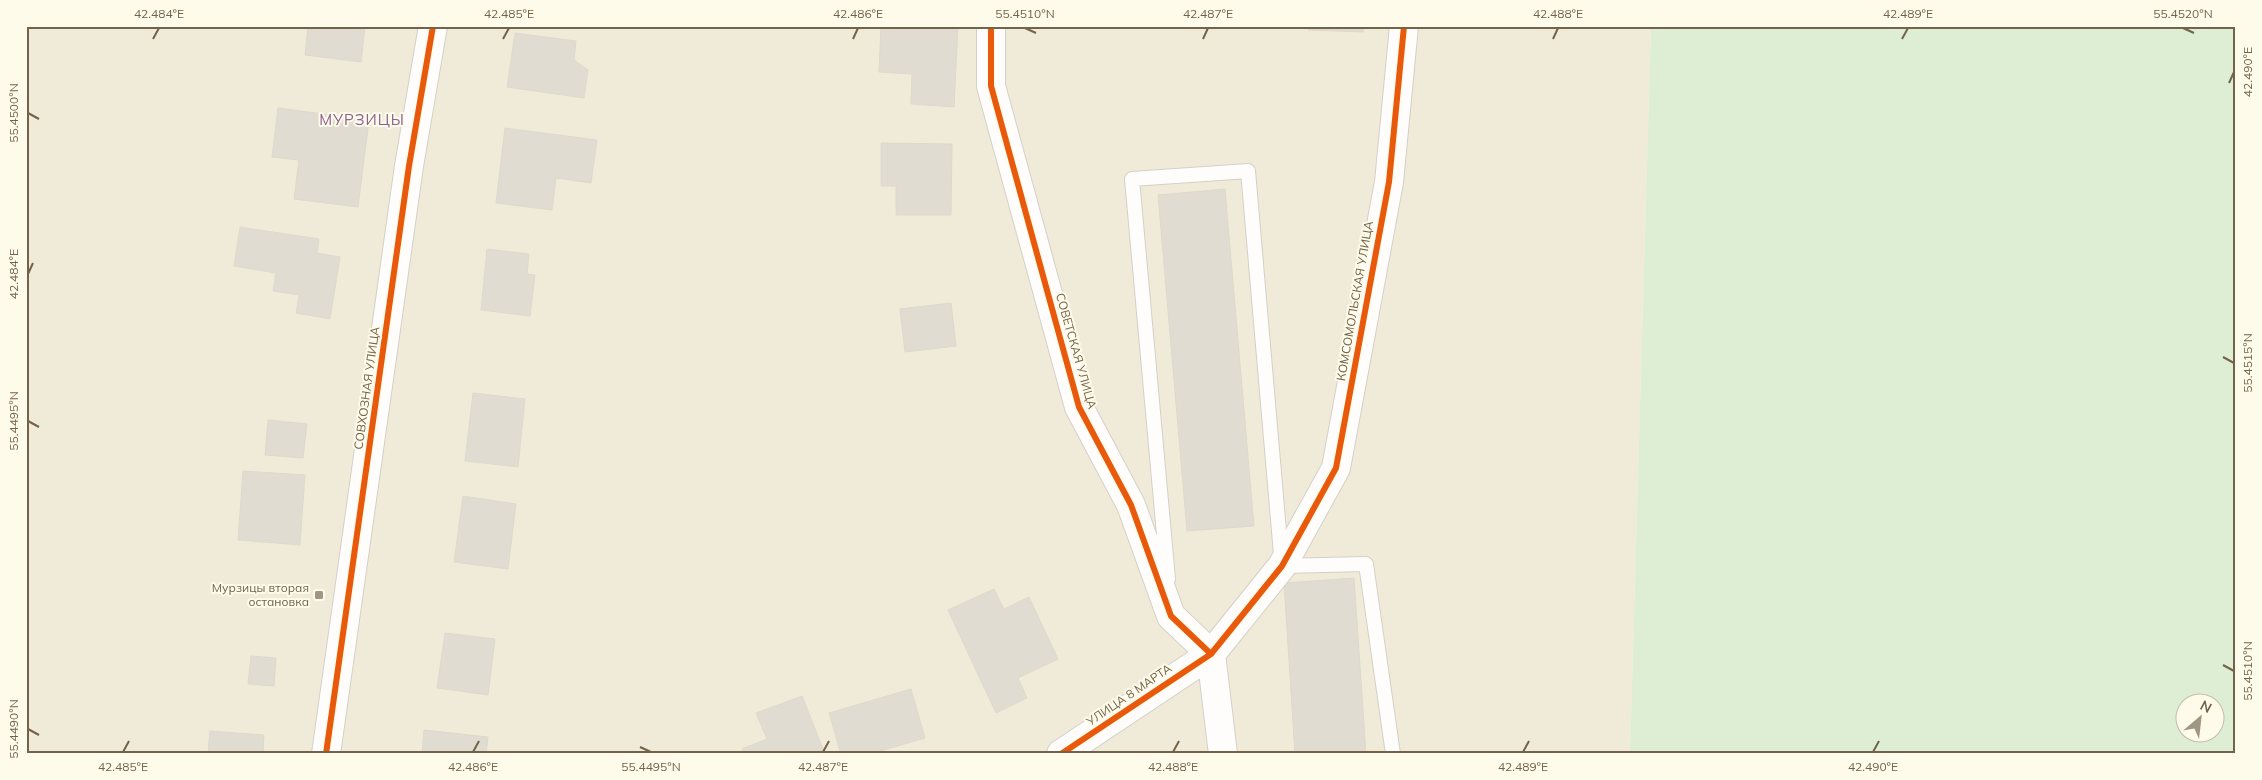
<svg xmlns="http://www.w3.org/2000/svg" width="2262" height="780" viewBox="0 0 2262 780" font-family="Mulish,sans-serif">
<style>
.residential{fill:#f0ebd9}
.green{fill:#ddeed5;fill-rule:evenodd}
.building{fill:#e1dcd1;stroke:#dfd8cc}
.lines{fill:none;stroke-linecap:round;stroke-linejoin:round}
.service-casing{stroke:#d4d0c7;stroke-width:16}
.minor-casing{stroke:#d4d0c7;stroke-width:30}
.tertiary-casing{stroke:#d4d0c7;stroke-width:30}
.service{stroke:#fefdfc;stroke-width:14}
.minor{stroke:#fefdfc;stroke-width:28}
.tertiary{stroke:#fefdfc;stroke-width:28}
.cycleway-casing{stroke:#fefbea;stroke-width:9}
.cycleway{stroke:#e8590c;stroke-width:6}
.ticks{fill:none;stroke:#73634a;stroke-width:2}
.poi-dot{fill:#a19682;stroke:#fefbea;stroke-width:2}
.labels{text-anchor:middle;stroke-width:4;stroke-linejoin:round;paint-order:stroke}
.street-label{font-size:12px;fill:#73634a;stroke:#fefbea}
.poi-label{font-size:12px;fill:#73634a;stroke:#fefbea;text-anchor:end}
.quarter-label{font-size:15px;letter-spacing:1px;fill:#8c6290;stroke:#fefbea}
.neatline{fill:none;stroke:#73634a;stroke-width:2}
.ticks-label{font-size:12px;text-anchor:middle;fill:#73634a}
</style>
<rect width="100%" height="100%" fill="#f6f4ea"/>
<path class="residential" d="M26,26H1651L1630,754H26Z"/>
<path class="green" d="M1651,26H2236V754H1630ZM2184,702H2214V732H2184Z"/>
<path class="building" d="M308,26H365L361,62L305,55Z
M881,26H958L954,107L911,104L912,74L879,72Z
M1308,26H1364L1363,32L1308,30Z
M515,33L576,41L574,60L588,70L584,98L507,87Z
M278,108L369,120L358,207L294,199L299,160L272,157Z
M505,128L597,140L591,183L556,178L552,210L496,203Z
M881,143L952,144L951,215H896V186H881Z
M1225,189L1254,526L1187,531L1158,195Z
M240,227L319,239L317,253L340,257L330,319L296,313L299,295L273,291L276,273L234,266Z
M487,249L529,254L527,274L535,275L530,316L481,310Z
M951,303L956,346L905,352L900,309Z
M473,393L525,399L518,467L465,461Z
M268,420L307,424L303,458L265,455Z
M243,471L305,475L300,545L238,540Z
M463,496L516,504L508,569L454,562Z
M1354,578L1366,754H1295L1284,583Z
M994,589L1004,609L1029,597L1058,659L1018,678L1027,698L996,713L948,610Z
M445,633L495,639L488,695L437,688Z
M251,656L276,658L274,686L248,684Z
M911,689L925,738L870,754H841L829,713Z
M802,696L825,754H744L742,749L767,739L756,713Z
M424,730L488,737L486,754H422Z
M210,731L264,735L263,754H208Z"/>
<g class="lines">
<defs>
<path id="service" d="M1168,579L1132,179L1248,171L1282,566L1366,564L1393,754"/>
<path id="minor" d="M991,26V86L1079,407L1131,505L1171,616L1211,654
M1211,654L1223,754
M1061,754L1211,654L1282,566L1336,468L1389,182L1404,26"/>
<path id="tertiary" d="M326,754L409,166L433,26"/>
</defs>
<use href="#service" class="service-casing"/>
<use href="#minor" class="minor-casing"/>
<use href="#tertiary" class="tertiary-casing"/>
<use href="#service" class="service"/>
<use href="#minor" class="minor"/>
<use href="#tertiary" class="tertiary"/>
<defs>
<path id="cycleway" d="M991,26V86L1079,407L1131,505L1171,616L1211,654
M326,754L409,166L433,26
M1061,754L1211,654L1282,566L1336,468L1389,182L1404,26"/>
</defs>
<use href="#cycleway" class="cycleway-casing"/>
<use href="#cycleway" class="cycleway"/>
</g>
<path class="ticks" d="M1025,28L1036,33M2183,28L2194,33M153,39L159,28M503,39L509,28M853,39L858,28M1203,39L1208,28M1553,39L1558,28M1902,39L1908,28M2229,83L2234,72M28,113L39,119M28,274L33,263M2223,357L2234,363M28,421L39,427M2223,665L2234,671M28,729L39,735M640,747L651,752M123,752L129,741M473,752L479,741M823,752L829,741M1173,752L1179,741M1523,752L1529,741M1873,752L1879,741"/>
<rect class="poi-dot" x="314" y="590" width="10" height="10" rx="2.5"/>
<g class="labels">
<g class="street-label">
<text transform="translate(1355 301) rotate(-80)" y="4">КОМСОМОЛЬСКАЯ УЛИЦА</text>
<text transform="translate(1076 351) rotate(74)" y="4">СОВЕТСКАЯ УЛИЦА</text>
<text transform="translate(367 388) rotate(-82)" y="4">СОВХОЗНАЯ УЛИЦА</text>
<text transform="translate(1129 695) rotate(-34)" y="4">УЛИЦА 8 МАРТА</text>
</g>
<g class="poi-label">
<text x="309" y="592">Мурзицы вторая<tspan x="309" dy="14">остановка</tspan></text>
</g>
<g class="quarter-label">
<text x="362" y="125">МУРЗИЦЫ</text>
</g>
</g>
<rect width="2262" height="780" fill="none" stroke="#fefbea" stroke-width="55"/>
<g transform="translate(2200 718) rotate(28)"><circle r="24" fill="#fefbea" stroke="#c6beaa"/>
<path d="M0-4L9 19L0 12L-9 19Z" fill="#a19682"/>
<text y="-8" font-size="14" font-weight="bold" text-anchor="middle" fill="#73634a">N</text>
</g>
<rect x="28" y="28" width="2206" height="724" class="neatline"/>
<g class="ticks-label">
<text x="159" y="18">42.484°E</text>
<text x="509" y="18">42.485°E</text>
<text x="858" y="18">42.486°E</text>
<text x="1025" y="18">55.4510°N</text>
<text x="1208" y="18">42.487°E</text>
<text x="1558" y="18">42.488°E</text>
<text x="1908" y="18">42.489°E</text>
<text x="2183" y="18">55.4520°N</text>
<text transform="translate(2248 72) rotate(-90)" y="4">42.490°E</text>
<text transform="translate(14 113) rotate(-90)" y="4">55.4500°N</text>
<text transform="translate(14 274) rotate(-90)" y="4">42.484°E</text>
<text transform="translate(2248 363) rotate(-90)" y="4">55.4515°N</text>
<text transform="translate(14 421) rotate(-90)" y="4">55.4495°N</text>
<text transform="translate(2248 671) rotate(-90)" y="4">55.4510°N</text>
<text transform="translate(14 729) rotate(-90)" y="4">55.4490°N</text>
<text x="123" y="771">42.485°E</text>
<text x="473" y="771">42.486°E</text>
<text x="651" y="771">55.4495°N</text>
<text x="823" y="771">42.487°E</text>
<text x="1173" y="771">42.488°E</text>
<text x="1523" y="771">42.489°E</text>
<text x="1873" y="771">42.490°E</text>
</g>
</svg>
